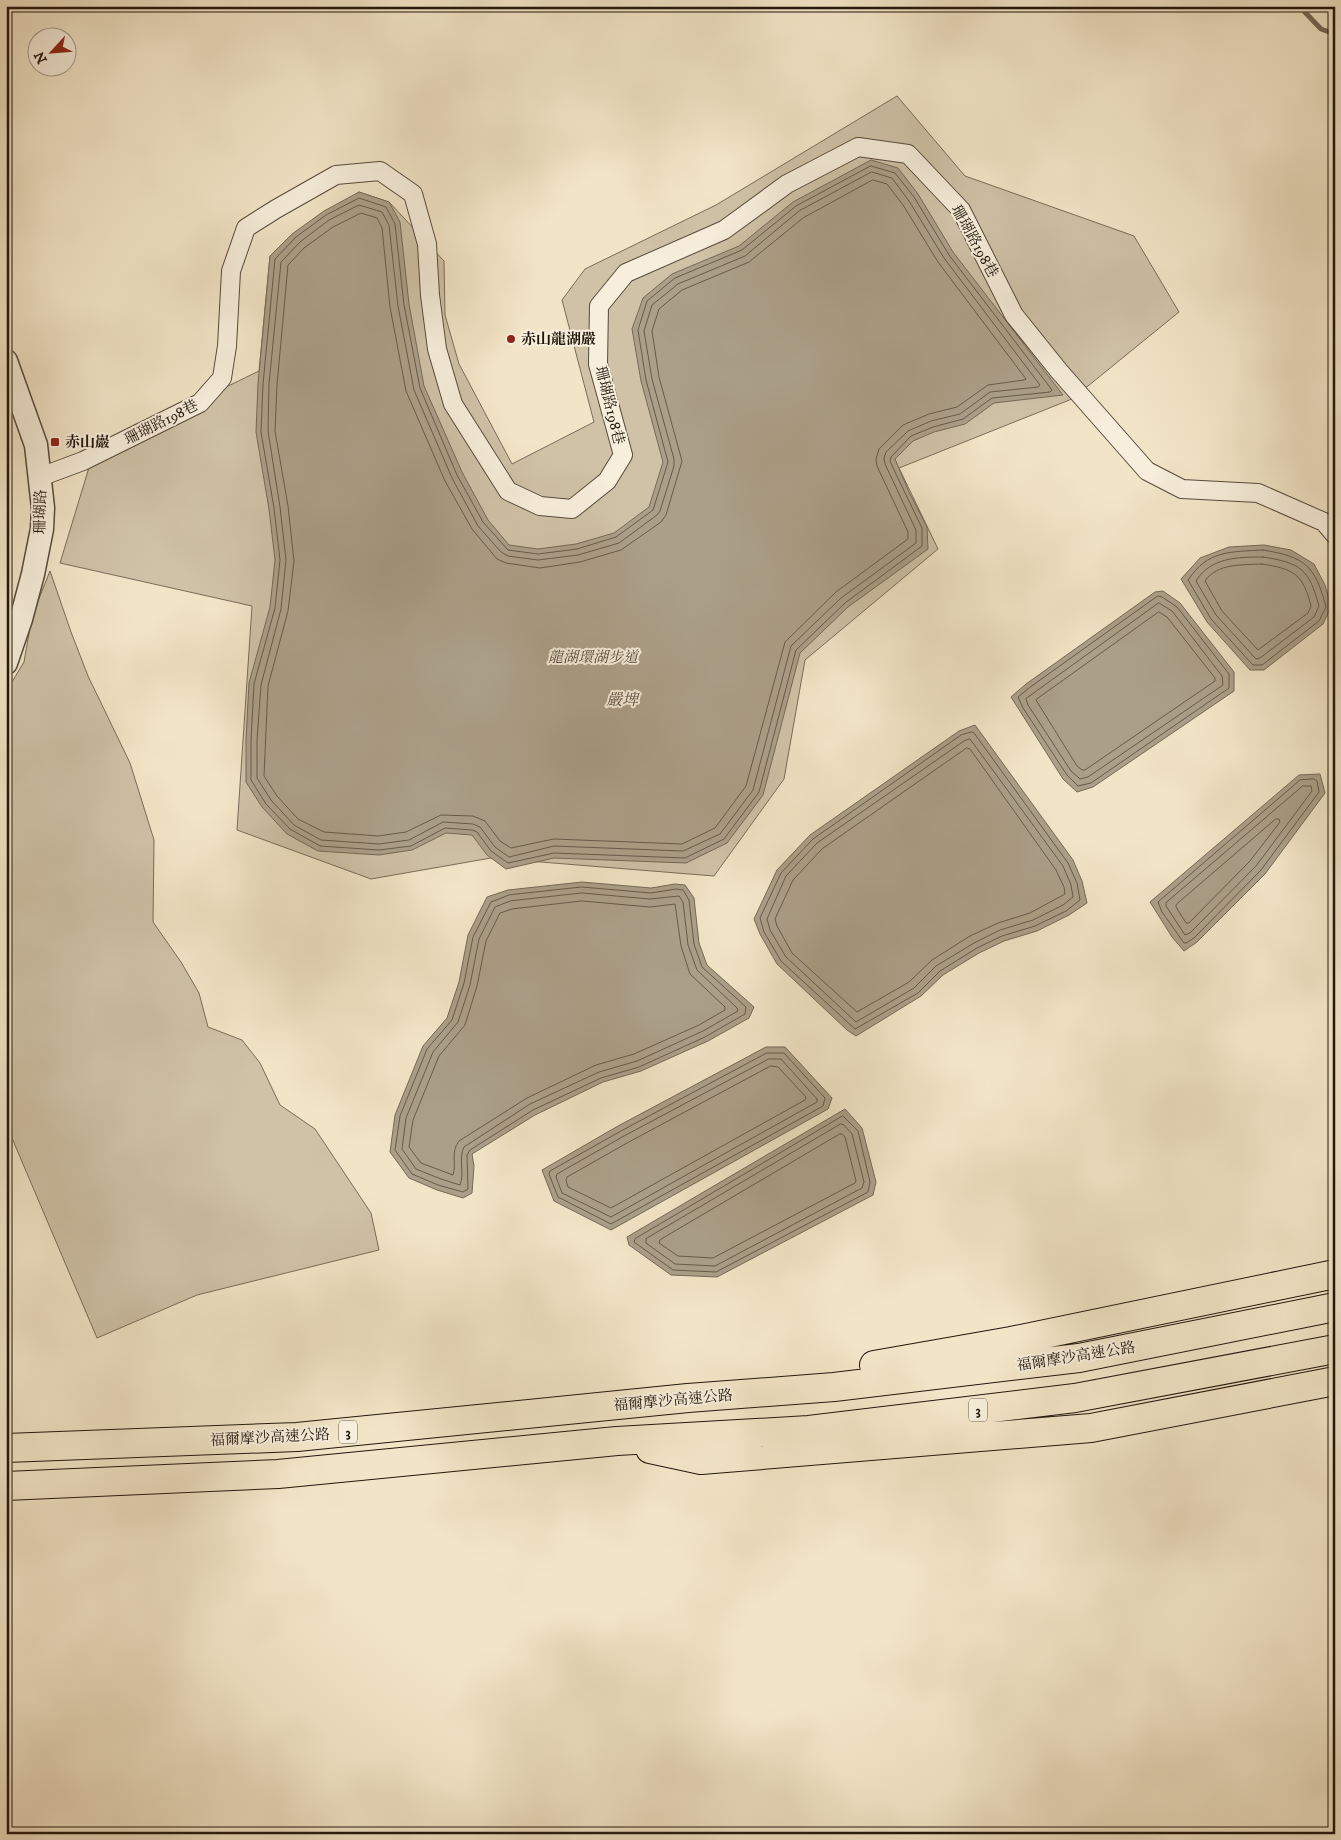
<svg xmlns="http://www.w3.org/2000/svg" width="1341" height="1840" viewBox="0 0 1341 1840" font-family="'IM FELL DW Pica','Noto Serif TC',serif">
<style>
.green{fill:#cfc2a7;stroke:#786c5a}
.water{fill:#ab9f88;stroke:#746957}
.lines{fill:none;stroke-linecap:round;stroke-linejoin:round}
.shore{stroke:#665b4a;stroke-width:1}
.stream{stroke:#746957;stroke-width:5}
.minor-casing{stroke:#564a3c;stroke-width:20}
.tertiary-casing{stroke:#564a3c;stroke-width:25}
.motorway-casing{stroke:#22170d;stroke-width:30}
.minor{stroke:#f7eedb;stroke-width:18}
.tertiary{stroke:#f7eedb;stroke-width:22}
.motorway{stroke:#f2e5c7;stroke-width:28}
.poi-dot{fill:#8f2418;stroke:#f7eedb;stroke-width:2}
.labels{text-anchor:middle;stroke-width:4;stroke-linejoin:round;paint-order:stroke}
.shield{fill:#f7eedb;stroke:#62584b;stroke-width:1}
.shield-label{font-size:14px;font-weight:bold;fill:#22170d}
.street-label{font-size:15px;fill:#22170d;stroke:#f7eedb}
.poi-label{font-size:15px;font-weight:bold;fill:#22170d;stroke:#f7eedb;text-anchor:start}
.park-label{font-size:15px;font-style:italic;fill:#564a3b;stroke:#f7eedb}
.water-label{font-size:16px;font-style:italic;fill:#594d3e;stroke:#f7eedb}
</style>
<rect width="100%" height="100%" fill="#f2e5c7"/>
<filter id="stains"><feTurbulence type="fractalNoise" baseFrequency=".004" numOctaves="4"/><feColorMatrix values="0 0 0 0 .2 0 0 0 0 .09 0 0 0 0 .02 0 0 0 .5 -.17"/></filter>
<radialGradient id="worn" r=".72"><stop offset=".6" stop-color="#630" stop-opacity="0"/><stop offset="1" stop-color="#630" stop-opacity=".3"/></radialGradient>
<path class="green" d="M897,96L965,176L1134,236L1179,312L1072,399L899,468L938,549L805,660L784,779L714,876L491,858L371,879L237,830L252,606L60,563L94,451L259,371L270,256L359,192L389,202L444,261L445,315L459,364L512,464L594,422L562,300L585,269L716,205Z
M50,571L71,632L88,676L130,763L154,840L153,922L181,962L199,993L208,1027L242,1040L260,1063L280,1105L315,1129L371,1213L379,1250L197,1295L97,1338L6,1124V692L24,662L32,616Z"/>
<path class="water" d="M871,160L898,168L918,194L953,252L1063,395L994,403L965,424L934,432L913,441L895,459L909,492L927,527L928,549L848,607L800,653L763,795L727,843L686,863L554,858L506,869L487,855L472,835L446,833L412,850L379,855L318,851L287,834L262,807L246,782V740L249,683L270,607L275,560L269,509L256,432L258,384L270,256L292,234L324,211L359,192L389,202L400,222L409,304L424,386L462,472L488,520L509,545L538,549L576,544L614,533L649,507L663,462L641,381L632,329L643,298L672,274L739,246L793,202Z
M1264,545L1291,550L1314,564L1325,585L1331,607L1323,624L1264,670H1250L1207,622L1181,579L1200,558L1229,547Z
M1163,591L1180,603L1234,672V691L1093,787L1077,792L1063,779L1011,697L1026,684L1155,592Z
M975,725L1073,860L1082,881L1087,903L1069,915L1037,931L1004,941L979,953L943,975L921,996L856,1036L847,1030L777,964L760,934L754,919L777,870L810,835L959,731Z
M1320,774L1325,793L1265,874L1197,942L1184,951L1172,937L1150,902L1299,775Z
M582,882L651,888L675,884L685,885L694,898L699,943L707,965L754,1007L749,1018L708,1041L641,1071L603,1082L535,1115L472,1154L474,1166L472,1193L463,1198L437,1190L409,1178L390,1152L395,1115L423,1046L447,1018L459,982L468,935L487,897L508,890Z
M766,1047H785L832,1098L828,1109L611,1230L554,1201L542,1170L618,1126Z
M845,1109L862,1128L876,1182L873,1195L717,1277L671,1275L629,1245L627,1237Z"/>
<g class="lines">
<path class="shore" d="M871,166L895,173L914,197L949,255L1052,390L1050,392L992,398L963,419L933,427L911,436L891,457L890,461L894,470L922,528V546L845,603L796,650L759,792L724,839L685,858L554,853L508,863L491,851L477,832L472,830L445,828L411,846L379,850L320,846L290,829L266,804L251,780V740L254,684L275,608L280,560L274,508L261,432L263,384L275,259L296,237L326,215L359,198L386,207L395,224L404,305L420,388L457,475L483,522L508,550L538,554L577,549L616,537L653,510L668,462L646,380L638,330L647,301L675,278L742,250L796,206Z
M872,172L892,178L909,201L944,258L1040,385L1038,387L990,392L960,414L931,421L908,431L886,452L884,458L885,464L916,530V543L841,598L791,646L753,790L720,834L683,851L554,846L509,857L495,847L480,827L473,824L443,822L409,840L379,844L321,840L294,825L271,800L257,778V740L261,685L281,609L286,560L280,507L268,431L269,384L281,262L300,242L329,220L359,205L382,212L389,225L398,306L414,390L452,478L478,526L501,552L508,556L538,560L578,555L619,543L657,515L660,511L674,466V459L652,379L644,331L652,305L678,284L745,256L799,211Z
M873,180L887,184L903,205L938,262L1026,379L1024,380L988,385L957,407L929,414L903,425L879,449L876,459L877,466L908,532V539L836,592L785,642L746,786L715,828L682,844L554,839L511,848L500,841L485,821L473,816L441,815L406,832L378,836L324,832L298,819L277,796L264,776L268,686L288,611L294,561L288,506L275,431L277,385L288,265L304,248L333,227L361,213L377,218L382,228L390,307L406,391L445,481L472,529L497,559L506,563L540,568L580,562L621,550L661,522L666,515L682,461L659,377L652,331L659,309L682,290L749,262L803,218Z
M1263,550C1305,557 1315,565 1326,607L1319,621L1262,665H1253L1211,619L1188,580C1208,550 1230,552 1263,550Z
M1263,557C1301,563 1309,569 1319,606L1314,617L1260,658L1256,659L1216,615L1196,581C1211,557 1238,557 1263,557Z
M1262,564C1294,569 1303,574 1311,606L1308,613L1258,650L1222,611L1205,581C1217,563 1243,565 1262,564Z
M1158,596L1162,597L1177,607L1229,674V688L1091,783L1078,786L1067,775L1023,708L1018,697L1029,688Z
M1159,603L1172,611L1222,676L1223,685L1088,777L1080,779L1071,771L1028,705L1026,699Z
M1159,612L1167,617L1215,678V681L1085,770H1082L1077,766L1036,700Z
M972,732L974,733L1068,863L1077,883L1080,900L1066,911L1035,926L1002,936L977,948L940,971L918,993L855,1029L781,961L764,932L760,918L781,873L813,839L961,735Z
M970,739L1063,866L1071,885L1073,897L1063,905L1033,920L1000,930L974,943L936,966L914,988L856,1022L786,957L770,930L767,919L786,876L817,843L964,741Z
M967,748L970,749L1056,870L1064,887L1065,894L1030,913L998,923L970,936L932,960L909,982L857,1012L792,953L777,926L775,919L793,880L822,849Z
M1314,779L1317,781L1319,792L1261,870L1194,938L1186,943H1184L1162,912L1158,902L1300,780Z
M1303,786H1311L1312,791L1256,866L1190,933L1185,935L1166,906V903Z
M1276,819H1279L1280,822L1250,861L1189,923H1186L1176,907V905Z
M582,887L651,893L676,889L683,890L689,900L694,944L702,967L746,1007L745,1014L705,1037L639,1067L601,1078L533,1110L470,1150L467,1155L468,1189L463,1192L438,1185L412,1174L395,1150L400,1116L427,1049L452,1020L464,983L473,937L491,902L509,895Z
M582,893L650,899L679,896L683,902L688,945L697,970L737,1008L738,1011L703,1031L637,1061L599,1072L530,1104L464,1147C458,1159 465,1173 460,1185L441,1179L416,1169L402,1149L406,1118L433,1052L458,1022L470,985L479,939L495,907L510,901Z
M582,901L650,907L675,904L681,946L690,974L725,1007V1010L699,1025L634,1054L596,1065L527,1098L459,1141C450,1153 457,1163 453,1175L421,1163L409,1147L413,1120L439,1056L465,1025L477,986L486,941L500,913L512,909Z
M767,1053H784L825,1098L823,1106L611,1224L558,1197L549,1174L550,1171L621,1131Z
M769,1059H781L817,1099V1102L611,1217L562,1193L556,1177L557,1174L624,1136Z
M771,1066L778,1067L806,1097L805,1100L611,1208L568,1187L566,1180L567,1177L627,1143Z
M843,1116L858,1131L870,1182L868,1192L716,1272L673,1270L634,1242L635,1239Z
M841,1124L844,1125L852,1134L864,1182L862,1188L715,1266L675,1264L646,1243V1239Z
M840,1134H842L845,1137L856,1181L855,1183L713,1258L678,1256L659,1243L660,1240Z"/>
<path class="stream" d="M1299,6L1321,29L1335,34"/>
<defs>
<path id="minor" d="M40,477L83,461L200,403L222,378L227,346L231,271L246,228L276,209L336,175L380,171L413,194L427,244L430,295L437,349L453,404L508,491L540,506L572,509L607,481L623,455L598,364L599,306L626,273L724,230L787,184L858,147L908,154L961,210L1014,315L1059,371L1147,471L1182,489L1258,493L1324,522L1335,535"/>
<path id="tertiary" d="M6,361L36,445L43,508L42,529L33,574L21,619L6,663"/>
<path id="motorway" d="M874,1365L1011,1341L1335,1274
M6,1448L297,1437L688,1398L834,1387L1079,1358L1335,1307
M650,1449L701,1460L1091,1428L1335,1381
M6,1486L278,1474L617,1441L809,1430L1075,1398L1335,1349"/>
</defs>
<use href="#minor" class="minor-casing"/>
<use href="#tertiary" class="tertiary-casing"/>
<use href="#motorway" class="motorway-casing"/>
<use href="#minor" class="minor"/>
<use href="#tertiary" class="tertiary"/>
<use href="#motorway" class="motorway"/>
</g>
<g class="poi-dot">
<circle cx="511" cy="339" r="5"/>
<rect x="50" y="437" width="10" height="10" rx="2.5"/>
</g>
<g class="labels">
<g class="shield">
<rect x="969" y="1398.5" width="18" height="23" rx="4"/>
<rect x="339" y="1420.5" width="18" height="23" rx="4"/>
</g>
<g class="shield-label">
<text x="978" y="1415">3</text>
<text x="348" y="1437">3</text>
</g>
<g class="street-label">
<text transform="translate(975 241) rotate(61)" y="5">珊瑚路198巷</text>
<text transform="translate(610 405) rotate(76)" y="5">珊瑚路198巷</text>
<text transform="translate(161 422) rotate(-27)" y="5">珊瑚路198巷</text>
<text transform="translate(40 512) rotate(-89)" y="5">珊瑚路</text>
<text transform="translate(1076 1356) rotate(-9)" y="5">福爾摩沙高速公路</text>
<text transform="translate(673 1400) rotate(-5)" y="5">福爾摩沙高速公路</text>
<text transform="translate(270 1437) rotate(-3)" y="5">福爾摩沙高速公路</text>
</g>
<g class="poi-label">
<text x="521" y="344">赤山龍湖嚴</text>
<text x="65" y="447">赤山巖</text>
</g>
<g class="park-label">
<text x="593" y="662">龍湖環湖步道</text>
</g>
<g class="water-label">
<text x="622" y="705">嚴埤</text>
</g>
</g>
<rect width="1341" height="1840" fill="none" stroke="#f2e5c7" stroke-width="25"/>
<rect x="8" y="8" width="1326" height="1825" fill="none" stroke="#22170d" stroke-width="2.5"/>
<rect x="12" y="12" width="1316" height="1815" fill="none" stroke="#22170d"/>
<g transform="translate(52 52) rotate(244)"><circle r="24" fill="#f7eedb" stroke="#a29889"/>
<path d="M0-4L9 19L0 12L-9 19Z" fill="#8f2418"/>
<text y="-8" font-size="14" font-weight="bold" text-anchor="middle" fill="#22170d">N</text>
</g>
<rect width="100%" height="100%" filter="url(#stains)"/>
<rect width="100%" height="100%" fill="url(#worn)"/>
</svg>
